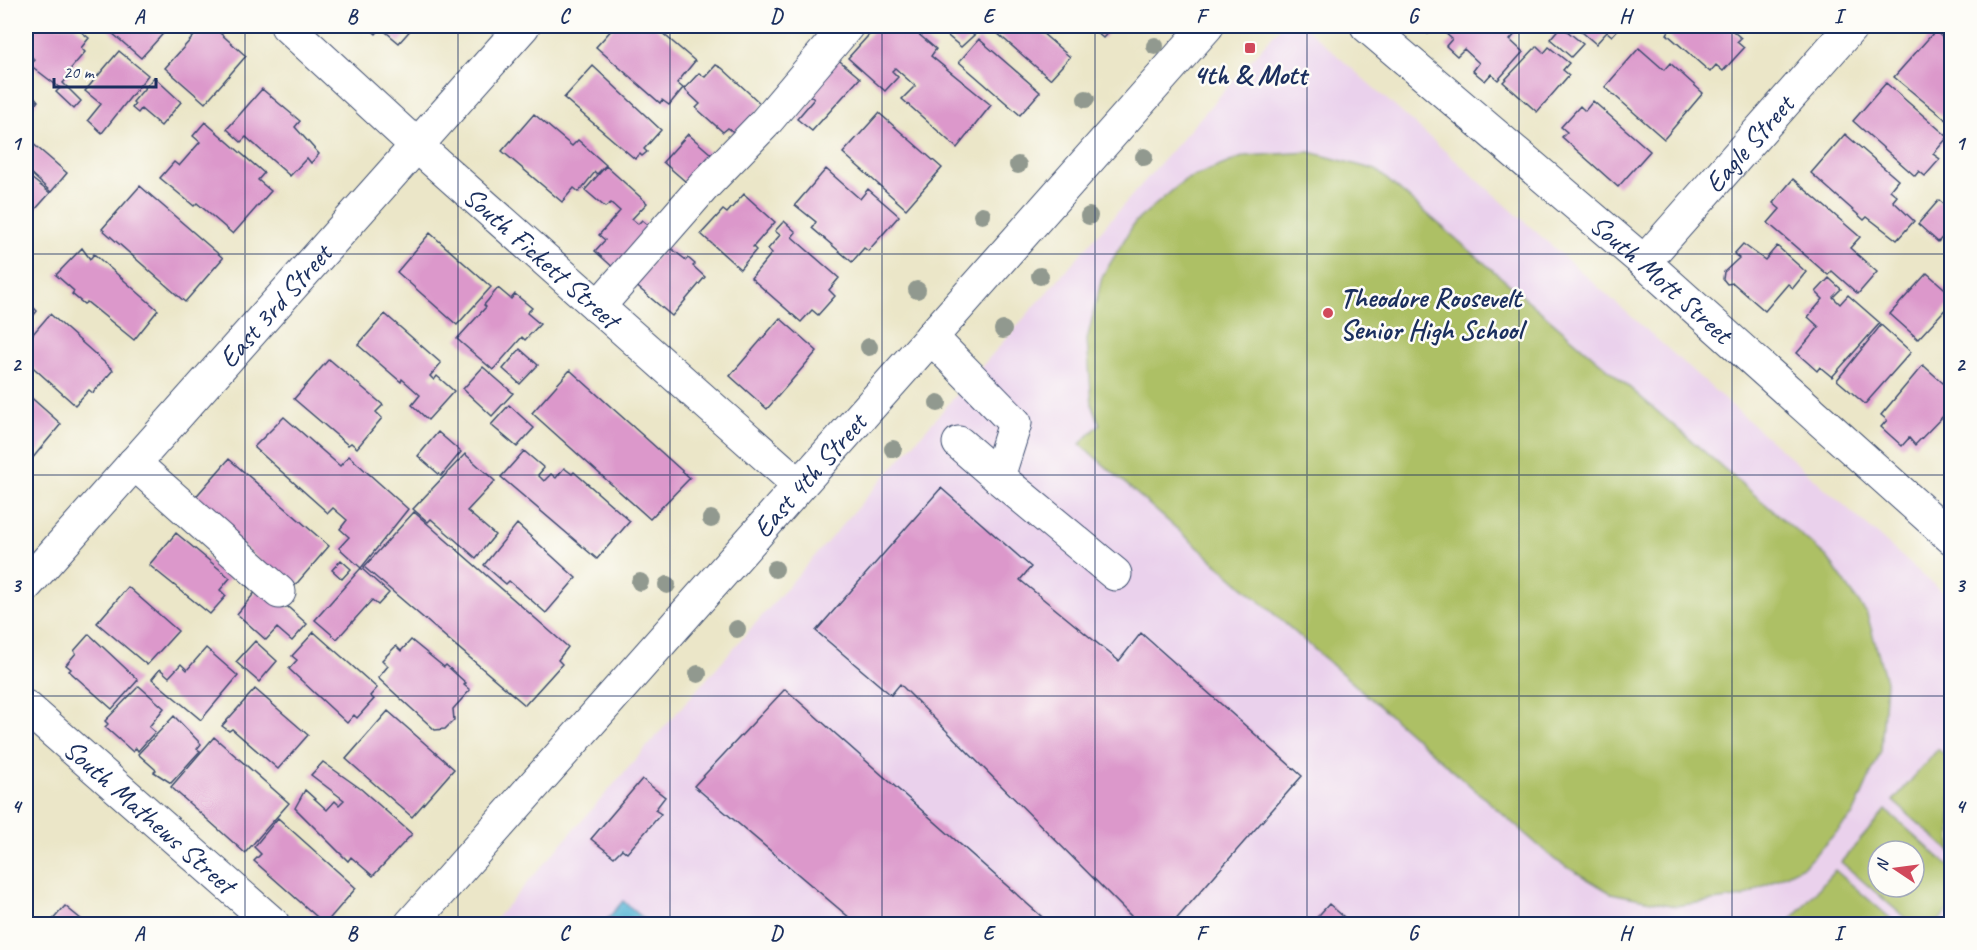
<svg xmlns="http://www.w3.org/2000/svg" width="1977" height="950" viewBox="0 0 1977 950" font-family="Caveat,sans-serif">
<style>
.built{fill:#ead1ec;fill-rule:evenodd}
.green{fill:#adc065;stroke:#647862;stroke-width:1.5;fill-rule:evenodd}
.water{fill:#58b5d6;stroke:#3a729a;stroke-width:1.5}
.building{fill:#dc98cb}
.lines{fill:none;stroke-linecap:round;stroke-linejoin:round}
.minor-casing{stroke:#3a4a6e;stroke-width:35}
.major-casing{stroke:#3a4a6e;stroke-width:35}
.minor{stroke:#fff;stroke-width:33}
.major{stroke:#fff;stroke-width:33}
.tree{fill:#91998f}
.grid{fill:none;stroke:#1b2f5e;stroke-width:1.5;stroke-opacity:0.55}
.poi-dot{fill:#d1495b;stroke:#fdfcf7;stroke-width:2}
.labels{text-anchor:middle;stroke-width:5;stroke-linejoin:round;paint-order:stroke}
.poi-label{font-size:28px;font-weight:bold;fill:#1b2f5e;stroke:#fdfcf7}
.street-label{font-size:28px;fill:#1b2f5e;stroke:#fdfcf7}
.neatline{fill:none;stroke:#1b2f5e;stroke-width:2}
.grid-label{font-size:20px;text-anchor:middle;font-weight:bold;fill:#1b2f5e}
</style>
<rect width="100%" height="100%" fill="#fdfcf7"/>
<filter id="ink" filterUnits="userSpaceOnUse"><feTurbulence type="fractalNoise" baseFrequency=".0167" numOctaves="2"/><feDisplacementMap in="SourceGraphic" scale="12" xChannelSelector="R" yChannelSelector="G"/><feConvolveMatrix kernelMatrix="1 2 1 2 8 2 1 2 1" color-interpolation-filters="sRGB"/></filter>
<filter id="wash" filterUnits="userSpaceOnUse"><feTurbulence type="fractalNoise" baseFrequency=".008" numOctaves="4" result="noise"/><feDisplacementMap in="SourceGraphic" scale="24" xChannelSelector="R" yChannelSelector="G"/><feGaussianBlur stdDeviation="1.35" result="paint"/><feColorMatrix in="noise" values="0 0 0 0 0 0 0 0 0 0 0 0 0 0 0 0 0 1.4 0 .05"/><feComposite in="paint" operator="in"/></filter>
<g filter="url(#wash)">
<rect width="100%" height="100%" fill="#ebe6c8"/>
<path class="built" d="M1281,26H1304L1951,600V924H491ZM1878,851H1914V887H1878Z"/>
<path class="green" d="M1310,152L1376,170L1827,557L1867,614L1886,681L1881,751L1853,815L1805,865L1743,897L1675,906L1611,893L1555,860L1080,444L1100,424L1092,405L1087,340L1102,277L1135,222L1185,180L1245,156Z
M1938,749L1951,761V852L1893,801Z
M1886,810L1951,868V907L1936,924H1912L1841,862ZM1878,851H1914V887H1878Z
M1835,870L1897,924H1794L1790,921Z"/>
<path class="water" d="M623,901L650,924H603Z"/>
<g id="blocks">
<path class="building" d="M26,26H74L89,38L81,48L85,52L67,73L70,75L63,83L81,101L74,109L56,92L60,88L30,65L35,60L26,52Z
M104,26H170L141,58Z
M203,26H212L246,56L205,103L165,68Z
M367,26H414L399,43L381,28L376,34Z
M615,26H654L695,61L677,83L683,88L669,105L662,100L660,103L596,47Z
M877,26H909L936,49L931,56L991,105L957,148L902,99L915,86L895,68L892,71L898,77L885,91L848,58Z
M936,26H984L961,47Z
M989,26H1034L1070,57L1050,79Z
M1089,26H1114L1103,38Z
M1418,26H1446L1440,32L1434,27L1428,34Z
M1450,26H1508L1516,33L1510,40L1523,52L1498,80L1491,74L1485,81L1473,71L1479,63L1464,49L1457,56L1446,46L1452,39L1444,32Z
M1561,26L1583,44L1571,57L1550,39Z
M1575,26H1621L1612,36L1607,32L1596,44Z
M1665,26H1727L1741,38L1737,42L1744,48L1723,71L1716,65L1710,72L1667,34L1670,29Z
M1940,26H1952V41L1937,29Z
M1935,31L1952,46L1950,123L1894,77Z
M979,39L1040,92L1020,115L959,62Z
M1537,46L1544,53L1549,47L1569,63L1563,70L1569,75L1537,112L1503,82Z
M1639,48L1664,70L1670,63L1703,93L1664,139L1605,87Z
M119,51L148,75L102,133L88,120L101,104L85,91Z
M835,57L860,78L812,131L797,119L814,99L806,92Z
M716,65L722,68L762,105L739,136L728,128L723,132L696,108L700,104L684,89L699,73L705,77Z
M593,66L661,130L644,149L647,152L642,156L640,154L635,159L564,98Z
M154,77L181,102L161,126L141,109L138,113L132,108L135,104L133,102Z
M1886,83L1948,137L1933,154L1940,159L1925,176L1919,171L1915,176L1853,121Z
M26,87L38,101L26,116Z
M262,89L300,121L295,127L319,154L311,163L307,158L290,176L246,137L241,142L227,129Z
M1593,101L1650,151L1618,187L1562,137L1567,132L1561,127L1580,106L1585,111Z
M879,113L942,168L906,209L843,153Z
M534,114L572,146L578,140L606,165L597,174L595,172L579,192L574,188L562,202L502,151Z
M205,122L264,173L258,180L271,191L233,234L197,203L194,206L160,178L174,162L179,166L200,142L193,136Z
M688,134L711,154L686,182L663,162Z
M1845,134L1898,180L1890,190L1897,196L1893,201L1914,221L1897,240L1867,217L1864,220L1811,173Z
M31,142L67,173L51,192L26,169V149Z
M606,166L647,203L632,219L638,224L642,220L654,230L616,270L595,251L605,240L599,235L620,211L611,203L605,207L585,190Z
M826,169L860,199L868,189L899,216L868,251L864,248L852,262L812,228L816,222L795,205Z
M31,178L50,193L26,220V185Z
M1793,179L1860,237L1850,248L1877,272L1858,294L1832,271L1828,275L1768,223L1780,209L1773,203Z
M140,186L223,258L185,302L102,229Z
M744,194L775,222L753,247L756,250L740,269L701,234L723,210L727,213Z
M1939,200L1952,211V227L1938,242L1918,224Z
M784,221L796,232L792,237L839,278L829,290L835,296L818,315L812,310L801,322L751,278L772,253L768,249L780,235L775,231Z
M430,233L491,287L457,325L397,272Z
M1743,244L1765,260L1777,246L1806,272L1793,288L1788,284L1765,311L1733,283L1727,284L1723,279L1724,272L1739,258L1734,254Z
M667,245L686,260L688,258L695,264L693,266L705,277L672,316L634,284Z
M82,248L90,259L94,254L158,310L134,340L87,302L84,304L72,294L74,291L56,275Z
M1927,273L1952,295V302L1918,339L1890,314Z
M1829,278L1841,289L1833,297L1840,304L1848,295L1880,323L1832,377L1820,367L1817,371L1797,353L1819,327L1808,317L1823,299L1816,292Z
M498,288L511,299L515,294L532,308L527,313L540,324L525,340L522,337L493,370L457,339L486,307L484,305Z
M26,300L37,311L26,325Z
M50,314L113,370L93,393L89,390L75,405L26,361V342Z
M385,314L441,363L430,376L434,380L437,376L454,391L428,420L412,405L420,395L402,379L401,382L358,345Z
M780,318L817,351L767,409L730,376Z
M1881,325L1911,352L1865,404L1837,380Z
M520,349L538,365L520,384L503,369Z
M329,359L383,405L376,412L382,418L357,448L351,443L348,445L294,399Z
M1923,365L1952,391V407L1915,445L1909,438L1902,446L1881,427L1887,420L1881,415Z
M483,367L513,393L492,416L463,389Z
M570,370L690,478L650,519L532,413Z
M26,393L61,424L26,466Z
M509,405L534,428L517,447L491,425Z
M284,417L340,466L349,456L408,509L361,568L339,548L349,537L340,529L347,520L333,508L328,513L254,447Z
M438,432L461,452L441,476L418,456Z
M524,451L544,468L538,475L544,481L551,474L556,478L564,468L572,474L574,472L630,521L597,559L501,477Z
M465,454L495,481L467,511L495,535L476,558L431,519L428,522L413,509Z
M229,459L329,546L292,589L192,501Z
M941,488L1031,567L1020,580L1119,661L1141,633L1302,776L1172,924H1139L900,684L891,695L816,631Z
M414,512L568,647L558,660L562,664L525,705L364,567Z
M517,524L576,578L546,613L509,581L506,584L484,565Z
M176,533L230,578L220,590L226,596L210,614L149,565Z
M341,560L351,569L342,579L332,570Z
M361,568L389,593L378,605L372,600L337,639L315,620Z
M262,584L307,624L292,641L277,628L266,640L237,614Z
M128,587L178,631L147,665L97,623Z
M314,632L377,688L370,696L374,699L357,718L354,715L347,723L289,669L297,660L292,656Z
M89,634L138,680L112,709L69,671L71,669L66,665L76,653L74,651Z
M411,640L444,667L446,665L466,683L464,685L470,690L453,709L454,720L445,729L435,730L378,678L388,666L382,660L396,646L401,651Z
M255,641L277,661L259,682L236,662Z
M206,648L238,676L201,720L152,679L160,669L169,677L181,664L187,670Z
M139,686L164,708L149,727L155,732L138,751L136,748L133,752L105,727L108,724L105,721Z
M255,689L308,735L278,769L232,729L229,731L222,726Z
M785,689L1050,924H857L694,786Z
M388,711L454,769L412,817L346,759Z
M174,716L201,744L197,749L200,751L171,783L154,772L156,770L138,754Z
M214,737L289,803L245,853L171,787Z
M323,762L361,789L412,834L373,876L351,857L348,861L295,808L305,790L327,810L335,801L339,805L344,800L311,775Z
M642,779L665,797L655,810L661,814L627,853L622,849L614,857L591,839Z
M278,818L356,888L325,924L254,861L261,854L254,847Z
M1329,904L1352,924H1311Z
M65,906L87,924H49Z"/>
</g>
</g>
<g filter="url(#ink)">
<use href="#blocks" fill-opacity="0" stroke="#3a4a6e" stroke-width="1.5"/>
<g class="lines">
<defs>
<g id="minor">
<path id="s1" d="M287,26L417,146L799,485"/>
<path id="s2" d="M1367,26L1644,262L1952,538"/>
<path id="s3" d="M1644,262L1852,26"/>
<path d="M598,307L704,186L764,124L847,26"/>
<path d="M931,337L1015,423L998,477L1115,574"/>
<path d="M959,443L998,477"/>
<path d="M134,463L279,592"/>
<path id="s4" d="M26,585L523,26"/>
<path id="s5" d="M26,707L273,924"/>
</g>
<g id="major">
<path id="s6" d="M411,924L1207,26"/>
</g>
</defs>
<use href="#minor" class="minor-casing"/>
<use href="#major" class="major-casing"/>
<use href="#minor" class="minor"/>
<use href="#major" class="major"/>
</g>
<g class="tree">
<circle cx="1155" cy="46" r="9"/>
<circle cx="1086" cy="99" r="9"/>
<circle cx="1144" cy="157" r="9"/>
<circle cx="1018" cy="165" r="9"/>
<circle cx="982" cy="215" r="9"/>
<circle cx="1089" cy="216" r="9"/>
<circle cx="1040" cy="276" r="9"/>
<circle cx="917" cy="290" r="9"/>
<circle cx="1003" cy="330" r="9"/>
<circle cx="869" cy="347" r="9"/>
<circle cx="938" cy="403" r="9"/>
<circle cx="893" cy="449" r="9"/>
<circle cx="711" cy="519" r="9"/>
<circle cx="775" cy="569" r="9"/>
<circle cx="640" cy="582" r="9"/>
<circle cx="667" cy="585" r="9"/>
<circle cx="737" cy="629" r="9"/>
<circle cx="698" cy="674" r="9"/>
</g>
</g>
<path class="grid" d="M245,26V924M458,26V924M670,26V924M882,26V924M1095,26V924M1307,26V924M1519,26V924M1732,26V924M26,254H1952M26,475H1952M26,696H1952"/>
<g class="poi-dot">
<rect x="1244" y="42" width="12" height="12" rx="3"/>
<circle cx="1328" cy="313" r="6"/>
</g>
<g class="labels">
<g class="poi-label">
<text x="1250" y="84">4th &amp; Mott</text>
<text x="1340" y="307" text-anchor="start">Theodore Roosevelt<tspan x="1340" dy="32">Senior High School</tspan></text>
</g>
<g class="street-label">
<text dy="10" stroke="none"><textPath href="#s3" startOffset="158">Eagle Street</textPath></text>
<text dy="10" stroke="none"><textPath href="#s1" startOffset="344">South Fickett Street</textPath></text>
<text dy="10" stroke="none"><textPath href="#s2" startOffset="388">South Mott Street</textPath></text>
<text dy="10" stroke="none"><textPath href="#s4" startOffset="374">East 3rd Street</textPath></text>
<text dy="10" stroke="none"><textPath href="#s6" startOffset="600">East 4th Street</textPath></text>
<text dy="10" stroke="none"><textPath href="#s5" startOffset="165">South Mathews Street</textPath></text>
</g>
</g>
<rect width="1977" height="950" fill="none" stroke="#fdfcf7" stroke-width="66"/>
<g transform="translate(1896 869) rotate(283)"><circle r="28" fill="#fdfcf7" stroke="#a3aaba" stroke-width="1.5"/>
<path d="M0-4.5L10 22L0 15L-10 22Z" fill="#d1495b"/>
<text y="-9" font-size="16" font-weight="bold" text-anchor="middle" fill="#1b2f5e">N</text>
</g>
<path d="M54 78v9h102v-9" fill="none" stroke="#1b2f5e" stroke-width="3"/>
<text x="63" y="78" font-size="18" fill="#1b2f5e" stroke="#fdfcf7" stroke-width="4.5" paint-order="stroke">20 m</text>
<rect x="33" y="33" width="1911" height="884" class="neatline"/>
<g class="grid-label">
<text x="139" y="23">A</text>
<text x="352" y="23">B</text>
<text x="564" y="23">C</text>
<text x="776" y="23">D</text>
<text x="988" y="23">E</text>
<text x="1201" y="23">F</text>
<text x="1413" y="23">G</text>
<text x="1625" y="23">H</text>
<text x="1838" y="23">I</text>
<text x="16" y="150">1</text>
<text x="1960" y="150">1</text>
<text x="16" y="371">2</text>
<text x="1960" y="371">2</text>
<text x="16" y="592">3</text>
<text x="1960" y="592">3</text>
<text x="16" y="813">4</text>
<text x="1960" y="813">4</text>
<text x="139" y="940">A</text>
<text x="352" y="940">B</text>
<text x="564" y="940">C</text>
<text x="776" y="940">D</text>
<text x="988" y="940">E</text>
<text x="1201" y="940">F</text>
<text x="1413" y="940">G</text>
<text x="1625" y="940">H</text>
<text x="1838" y="940">I</text>
</g>
</svg>
